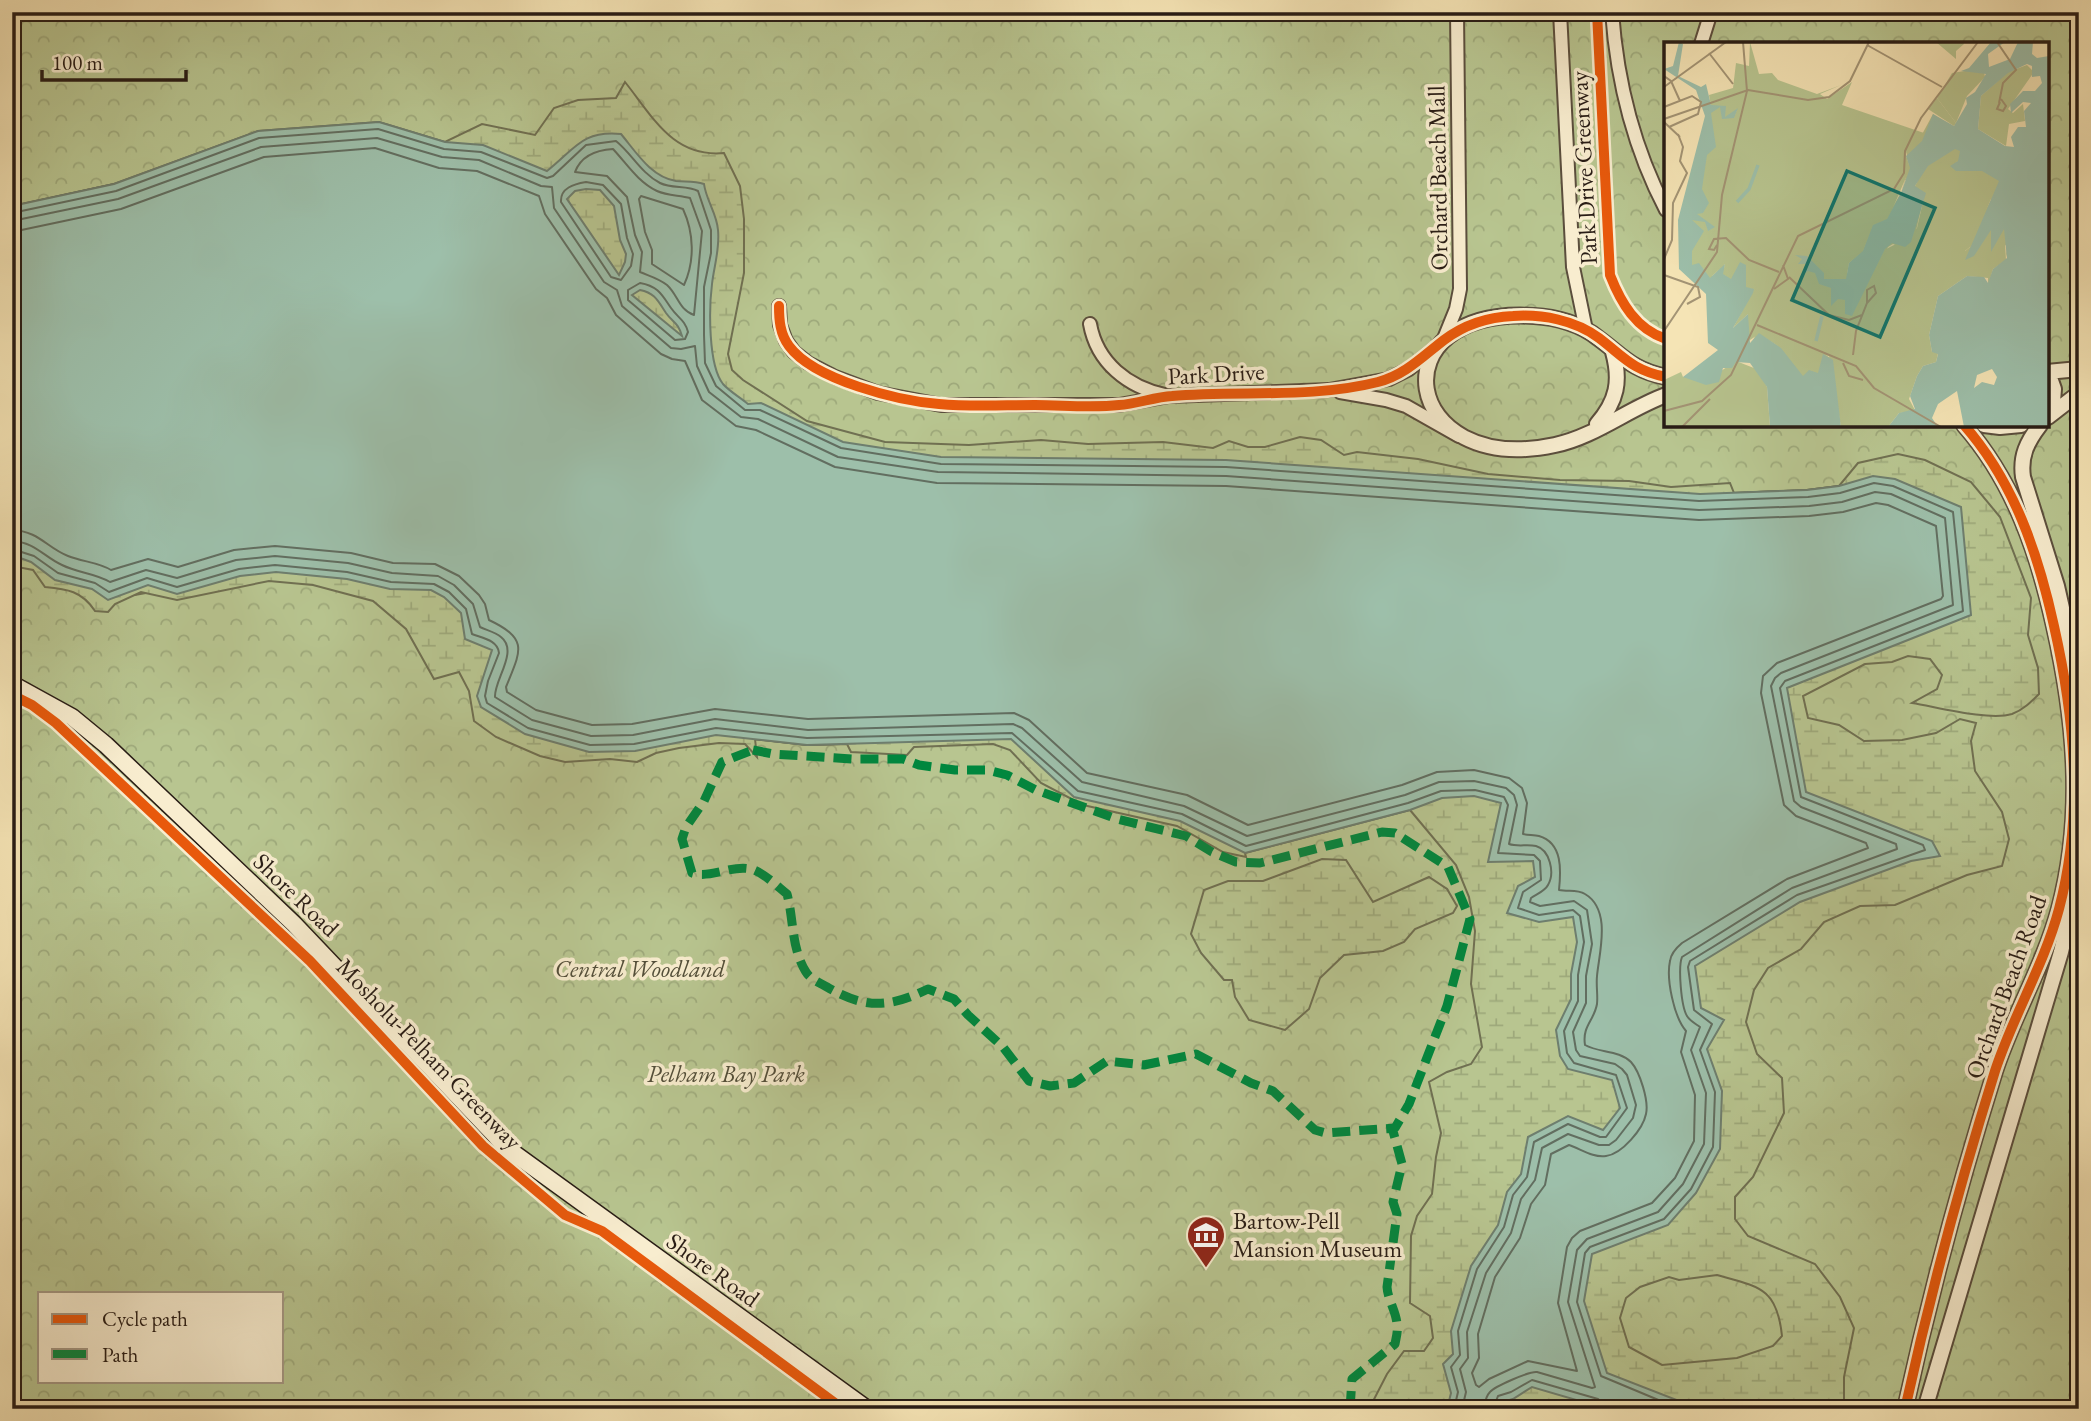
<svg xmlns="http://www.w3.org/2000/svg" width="2091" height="1421" viewBox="0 0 2091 1421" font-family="'EB Garamond',serif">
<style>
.forest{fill:url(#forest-crowns);stroke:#707052;stroke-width:2;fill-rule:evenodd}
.wetland{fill:url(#wetland-marsh);stroke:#707052;stroke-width:2;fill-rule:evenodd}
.water{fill:#9dbfaa;stroke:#6e7e6e;stroke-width:2;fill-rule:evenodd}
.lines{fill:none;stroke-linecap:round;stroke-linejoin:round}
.shore{stroke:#626e60;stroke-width:2}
.minor-casing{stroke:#5b4e3d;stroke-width:16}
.tertiary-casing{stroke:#5b4e3d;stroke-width:18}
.secondary-casing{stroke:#281c15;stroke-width:19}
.minor{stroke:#f8edcf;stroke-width:12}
.tertiary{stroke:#f8edcf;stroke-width:14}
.secondary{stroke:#f8edcf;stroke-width:16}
.quiet{stroke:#00873e;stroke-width:9;stroke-dasharray:18 9;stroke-linecap:butt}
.cycleway-casing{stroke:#f8edcf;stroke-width:15}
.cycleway{stroke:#e8590c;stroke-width:10}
.labels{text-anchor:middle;stroke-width:7;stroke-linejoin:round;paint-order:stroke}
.street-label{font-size:24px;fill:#281c15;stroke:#f8edcf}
.park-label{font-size:24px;font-style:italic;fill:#534f3a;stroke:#f8edcf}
.poi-label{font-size:24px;fill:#281c15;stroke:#f8edcf;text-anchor:start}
.inset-river{fill:none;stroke:#9dbfaa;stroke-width:3.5}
.inset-road{fill:none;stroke:#a39475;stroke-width:2}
.view{fill:#0f766e;fill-opacity:0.15;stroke:#0f766e;stroke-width:3.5}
.inset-edge{fill:none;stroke:#281c15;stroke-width:3.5}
</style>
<defs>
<pattern id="forest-crowns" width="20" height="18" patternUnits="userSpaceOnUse" patternTransform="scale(1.75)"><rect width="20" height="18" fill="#b8c590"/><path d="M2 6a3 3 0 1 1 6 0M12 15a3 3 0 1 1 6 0" fill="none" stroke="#9ea97b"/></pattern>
<pattern id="wetland-marsh" width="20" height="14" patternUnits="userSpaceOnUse" patternTransform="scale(1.75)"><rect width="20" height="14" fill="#b8c590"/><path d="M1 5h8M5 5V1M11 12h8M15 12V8" fill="none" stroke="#9ea97b"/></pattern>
</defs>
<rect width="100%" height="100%" fill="#f5e4b5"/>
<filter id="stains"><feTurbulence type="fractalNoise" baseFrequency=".00286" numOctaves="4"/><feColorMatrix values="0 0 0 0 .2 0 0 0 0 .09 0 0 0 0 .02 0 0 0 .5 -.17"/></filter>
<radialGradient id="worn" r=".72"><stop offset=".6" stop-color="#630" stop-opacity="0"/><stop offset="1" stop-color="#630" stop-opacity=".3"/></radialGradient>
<path class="forest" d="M12,12H2079V1409H1730L1607,1373L1584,1301L1722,1091L1806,792L1787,688L1839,486L1807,490L1733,493L843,440L114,184L12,206ZM1666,44H2047V425H1666Z
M12,555L135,595L240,576L347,579L716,735L807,745L1012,739L1410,810L1533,861L1447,1409H12ZM40,1293H282V1381H40Z"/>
<path class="wetland" d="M625,82C653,117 673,158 724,153L740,186L744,219V273L728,354L732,370L743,380L807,421L885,442L969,445L1041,440L1088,444L1163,442L1213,448L1229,441L1248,447H1265L1300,437L1321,440L1344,455L1357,452L1418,459L1488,474L1560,480L1629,481L1671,487L1730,483L1734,493L1807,490L1839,486L1858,463L1898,454L1925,460L1971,482L2000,517L2031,598L2028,635L2038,668L2039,694C2031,702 2023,710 2012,714C1989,721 1937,707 1912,703L1937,689L1942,675L1930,659L1908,656L1892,662L1865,664L1803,696L1808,718L1839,725L1864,741L1902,740L1936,733L1960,719L1976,723L1971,741L1975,771L2002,812L2009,839L2002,866L1967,875L1895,905L1860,906L1824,922L1801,949L1768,968L1754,990L1746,1022L1757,1054L1782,1078L1784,1113L1753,1177L1735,1197V1219L1748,1236L1815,1264L1840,1297L1854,1328L1844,1377V1409H1369L1387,1374L1404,1351H1424L1433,1338L1430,1316L1410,1303L1411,1236L1417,1216L1432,1194L1436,1157L1441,1133L1429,1082L1447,1072L1471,1064L1482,1047L1471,984L1475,931L1469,897L1456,865L1410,810L1245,853L1246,857L1223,852L1177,826L1083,805L1041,783L1010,750L993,744L914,747L907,755L851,752L847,744L807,745L755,739L757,757L745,744L719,743L679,748L656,753L637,762L610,759L565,762L540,756L496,737L474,721L469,691L459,672L434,679L406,629L373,601L313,585L269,581L177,600L141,592L115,604L108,612L95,611C82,591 67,589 45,587L33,570L12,566V547L1035,469L12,365V199L19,205L114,184L258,131L379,122L445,142L482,124L535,135L554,108L578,100L616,98ZM1717,1275C1760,1287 1777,1288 1782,1336L1773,1346L1737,1358L1662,1365L1629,1347L1620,1318L1626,1298L1640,1287L1669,1277L1679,1280Z
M1322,859L1346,860L1373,902L1429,877L1447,889L1457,906L1453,913L1415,929L1404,942L1383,951L1344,955L1320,978L1309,1009L1285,1030L1249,1020L1235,997L1232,980H1224L1201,953L1191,934L1204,890L1228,881H1263Z"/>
<path class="water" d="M379,122L445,142L483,145L547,171C575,149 582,130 621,134C636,152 651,177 676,181C686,182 694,181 704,184C706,200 717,214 718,230C720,249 714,266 712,284C709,308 708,365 723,384C729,391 741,398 748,404L761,403L843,442L941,457L1226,460L1700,494L1807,490L1839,486L1873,476L1895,479L1961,507L1971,615L1787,688L1806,792L1932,841L1940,856L1911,861L1800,902L1695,966L1701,1008L1724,1020L1707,1049L1722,1091L1720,1149L1696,1193L1668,1225L1592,1254L1584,1301L1607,1373L1697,1408L1732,1407L1730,1409H1607L1532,1387L1513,1399L1502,1402L1499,1409H1447L1451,1393L1443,1364L1453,1354L1451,1331L1471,1266L1498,1225L1507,1192L1521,1174L1528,1137L1568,1116L1603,1130L1620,1108L1612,1080L1568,1069L1560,1056L1556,1030L1571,999V974L1577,942L1573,917L1539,922L1507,913L1518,886L1535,877L1533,861L1488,862L1501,803L1474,796L1442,798L1410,810L1245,853L1180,821L1074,797L1011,739L807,745L716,735L635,751L589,752L525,734L481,707L477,696L492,650L465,639L461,613L444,597L431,590L390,589L347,579L276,572L240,576L177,594L148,585L108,600L92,589L55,580L31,562L12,555V206L114,184L258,131ZM586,189L600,190L614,206L620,240L626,254L625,262L619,275L567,199L575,191ZM640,290C655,293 658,301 666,313C673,323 678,322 682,336L632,295Z"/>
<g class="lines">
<path class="shore" d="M613,149C627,164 638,182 657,191C668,196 680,195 690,198L702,231L694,315C679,310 678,295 667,285C658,278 649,276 640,272L642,252L635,235L627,197L607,176L575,172C581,156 596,150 613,149Z
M586,182L603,185L621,204L627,238L633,254L631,266L621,280L611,277L561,202C560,188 574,184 586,182Z
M641,196L683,209C694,233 695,261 684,285L652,264V250L645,232L639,199Z
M12,213L116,191L259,138L378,129L444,149L481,152L547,178L553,176L586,145L616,141C632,154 641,173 660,183C672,189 687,185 698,191L711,230V253L704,287V335L705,363L716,386L745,410H760L841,448L941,464L1226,467L1699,501L1808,497L1840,493L1874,483L1893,486L1953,512L1963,611L1785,681L1780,688L1801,797L1923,845L1925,850L1797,895L1690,961L1688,967L1694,1010L1712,1024L1700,1050L1715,1092L1713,1147L1691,1189L1664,1219L1590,1247L1585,1253L1577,1302L1601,1376L1680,1409
M12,221L118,199L261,147L377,138L442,157L479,160L541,186L552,187L554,208L604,282L617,290L622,306L671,348L681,349L695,346L697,366L709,392L741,417L758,419L838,457L938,472L1226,476L1699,510L1809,506L1842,502L1875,492L1891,494L1945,518L1953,605L1781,673L1775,678L1771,686L1794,801L1801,807L1896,844L1897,849L1792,888L1682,957C1678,967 1681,1006 1687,1016C1690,1021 1696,1024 1700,1027L1691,1050L1706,1093L1704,1144L1683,1184L1658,1212L1587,1239L1577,1250L1568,1302L1595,1387L1592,1388L1537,1372C1529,1371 1494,1387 1490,1392C1485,1397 1485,1403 1484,1409
M12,232L121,209L264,157L375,148L439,168L477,171L539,196L545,214L596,289L607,298L616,315L661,354L672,359L685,361L702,400L736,426L756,430L835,467L937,483L1226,486L1699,520L1809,516L1843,512L1876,503L1888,505L1936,526L1943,596L1941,599L1777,663L1763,676L1761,693L1784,805L1796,816L1866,843L1868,848L1787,879L1682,943C1676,948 1671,953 1670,961C1666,979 1674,1017 1686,1031L1681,1052L1695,1095L1694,1141L1675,1178L1652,1203L1580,1231L1572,1238L1567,1247L1558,1303L1577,1371L1528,1361L1489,1379L1479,1387L1476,1385L1472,1373L1479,1358L1478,1334L1495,1277L1520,1238L1531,1204L1545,1185L1551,1154L1569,1145C1581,1149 1593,1158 1606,1156C1622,1154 1643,1129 1646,1114C1649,1101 1640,1072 1631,1062C1619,1050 1599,1053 1585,1045C1582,1026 1594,1021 1597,1004C1598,995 1596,986 1597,976C1599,953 1612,910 1585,894C1577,889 1568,892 1559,890C1561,871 1563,843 1539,836C1534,835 1528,835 1523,834L1527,803L1522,788L1509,778L1474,770L1437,772L1402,785L1248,825L1187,795L1087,773L1029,720L1014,713L808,719L715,709L632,724L592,725L536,710L507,692L506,687C521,650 529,639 489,620L485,604L479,595L459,576L435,564L393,563L351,553L275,546L234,550L178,567L148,559L111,570C98,562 83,562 68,556C47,548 39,531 12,530
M640,283C658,286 662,295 671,308C678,318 685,320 688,332L685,339L675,340L628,300V290Z
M12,541C35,542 44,557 62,565C78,573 95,573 110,582L146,570L177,578L236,560L275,556L348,563L392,573L438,576L454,585L473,604L480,627C486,630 495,632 501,637C519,651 494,680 495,697L532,720L591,736L633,735L715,719L808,730L1013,724L1022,728L1082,782L1184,806L1247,836L1405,795L1439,782L1474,781L1506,788L1514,795L1517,805L1509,844C1518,847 1527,844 1536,846C1550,850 1555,873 1548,885C1545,891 1537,894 1531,898L1530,902L1540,906L1574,901L1587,910L1592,944L1586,976V1003L1573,1032L1576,1050L1580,1056L1615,1064L1622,1069L1627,1075L1636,1105L1633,1118L1616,1140L1609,1145H1599L1568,1134L1542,1148L1535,1180L1521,1199L1511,1233L1486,1273L1467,1332L1468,1358L1460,1369L1466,1392L1462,1409
M12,549L34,556L58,573L95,583L109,592L147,578L177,587L239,569L275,565L347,572L391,582L434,584L449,592L466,609L472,634C482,638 498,640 499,653L488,681L485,696L487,703L528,728L590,745L634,744L716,728L807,738L1012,733L1078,791L1182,814L1246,846L1408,803L1441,791L1475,790L1504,797L1508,805L1498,853L1534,855L1540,861L1541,880L1523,892L1518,908L1539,915L1573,910L1580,916L1584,942L1578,975V1001L1564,1031L1567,1053L1574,1063L1616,1075L1627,1108L1606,1137H1600L1568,1124L1534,1142L1527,1177L1513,1195L1504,1227L1477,1269L1458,1331L1460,1355L1451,1367L1458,1392L1454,1409
M1493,1409L1498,1396L1511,1392L1532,1380L1598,1399L1602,1403L1603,1409"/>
<defs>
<path id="minor" d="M1560,12L1573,267L1586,330
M1612,12C1617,81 1634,149 1666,210
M1701,44L1711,12
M779,306L780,325L786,341L794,352L808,363L835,377L878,393L941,405H1119L1169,396L1329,390L1389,379L1409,369L1434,349
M1090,324C1097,363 1128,387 1165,395
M1443,341L1456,309L1460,289L1457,12
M1340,392L1386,400L1406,406L1459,436"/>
<path id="tertiary" d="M2047,372L2079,369
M2048,372L2054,389L2052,414
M1666,377C1632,370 1624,357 1598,338C1581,324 1556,317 1534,316C1374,306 1401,478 1555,445C1594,437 1628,409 1666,395
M2048,417L2079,393
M1597,424C1617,401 1621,381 1613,352
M1984,425L2000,427L2021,425
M2040,425C2027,442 2020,456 2023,477L2057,586L2079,683
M1905,1409C1930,1295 1960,1183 1995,1071C2013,1016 2044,965 2059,909C2084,815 2075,719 2054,626C2038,553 2014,482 1964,425
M1925,1409L2061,952L2079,875"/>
<path id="secondary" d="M12,684L72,717L106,745L294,924L508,1149L867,1409"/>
</defs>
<use href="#minor" class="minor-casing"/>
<use href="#tertiary" class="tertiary-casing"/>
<use href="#secondary" class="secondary-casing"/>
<use href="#minor" class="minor"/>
<use href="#tertiary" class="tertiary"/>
<use href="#secondary" class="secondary"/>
<path class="quiet" d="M753,750L773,754L853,759H903L919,765L955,770H987L1007,775L1036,790L1117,819L1186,836L1212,852L1236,862L1260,863L1382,832L1395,833L1448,867L1470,919L1447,1006L1409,1104L1395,1128L1326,1133L1315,1130L1273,1091L1251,1083L1196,1054L1144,1065L1107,1061L1074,1083L1050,1086L1029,1081L1003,1047L968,1015L954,999L928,989C889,1008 865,1009 827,987C820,983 810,979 806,972C791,948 794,920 787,894C777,886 766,875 754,870C734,863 713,879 692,873L682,839L686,827L704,801L722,762Z
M1350,1409L1352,1379L1395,1344C1396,1338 1398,1332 1397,1326C1397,1312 1388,1301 1387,1287L1397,1214L1393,1202L1402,1164L1393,1131L1391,1129"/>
<defs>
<path id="cycleway" d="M1597,12L1610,275C1621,303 1636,329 1666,339
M779,306C779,320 780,334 789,346C814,380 899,401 939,404C971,407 1003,405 1035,405C1062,405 1092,408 1119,405C1137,404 1154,397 1172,396C1239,390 1311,399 1378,382C1405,375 1422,357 1444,340C1464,325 1488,317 1513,316C1542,314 1575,320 1599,338C1624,357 1632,370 1666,377
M12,695L32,705L56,723L310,961L483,1146L565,1215L602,1231L843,1409
M1905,1409C1930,1295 1960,1183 1995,1071C2013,1016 2044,965 2059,909C2084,815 2075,719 2054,626C2038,553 2014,482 1964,425"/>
</defs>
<use href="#cycleway" class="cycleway-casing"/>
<use href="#cycleway" class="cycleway"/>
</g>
<defs>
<symbol id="museum-pin" viewBox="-11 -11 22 30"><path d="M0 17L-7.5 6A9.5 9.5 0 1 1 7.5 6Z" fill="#8f2418" stroke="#f8edcf"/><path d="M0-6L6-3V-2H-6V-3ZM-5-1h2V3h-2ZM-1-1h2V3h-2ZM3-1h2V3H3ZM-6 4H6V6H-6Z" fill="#fff"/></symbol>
</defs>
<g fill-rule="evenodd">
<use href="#museum-pin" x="1184" y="1213" width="44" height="60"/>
</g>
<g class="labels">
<g class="street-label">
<text transform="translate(1584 168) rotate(-93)" y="8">Park Drive Greenway</text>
<text transform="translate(1438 178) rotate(-91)" y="8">Orchard Beach Mall</text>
<text transform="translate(1216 374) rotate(-3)" y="8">Park Drive</text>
<text transform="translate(296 895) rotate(44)" y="8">Shore Road</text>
<text transform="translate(2006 987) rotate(-70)" y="8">Orchard Beach Road</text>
<text transform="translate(429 1054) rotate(46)" y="8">Mosholu-Pelham Greenway</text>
<text transform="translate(713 1270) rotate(36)" y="8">Shore Road</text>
</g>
<g class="park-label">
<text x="640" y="977">Central Woodland</text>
<text x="726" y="1082">Pelham Bay Park</text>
</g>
<g class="poi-label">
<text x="1233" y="1229">Bartow-Pell<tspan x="1233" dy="28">Mansion Museum</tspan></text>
</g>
</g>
<g transform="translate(1664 42)">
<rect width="385" height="385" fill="#f5e4b5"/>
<path d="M272,0H299L300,2L292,9V17Z" fill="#b8c590"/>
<path d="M86,0L95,32L108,31L114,38L153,52L177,43L156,52L163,57L188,40L178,63L260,91L249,112L241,110L246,126L228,168L223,177L209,183L199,209L185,221L182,238L160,237L154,224L134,213L138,217L135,222H145L137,234L144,229L151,232L155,242L167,246V263L174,257L181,258V272L192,271L222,207L246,195L253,186L261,151L251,145L264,124L292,107L296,109L294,119L286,124L292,129H318L335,139L315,184L313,199L301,209V217L310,214L314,200L327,188V209L340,186L342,218L329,227L324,244V236L303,234L274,254L265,293L268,310L275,307L272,320L259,324L253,334L245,357L252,370L235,371L224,385H177L165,314L159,313L155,331L145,328L139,334L117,306L95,292L83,300L84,272L69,286L90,247L82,245L79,221L67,237L59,232L61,222L46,236L36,221L28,223V209L40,189L28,178L40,179L44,189L51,187L33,172L39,171L45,161L38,147L43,113L52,105L47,71L56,65L58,77L70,76L73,67L60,75L62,64H47L45,53L69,46L72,21L85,24ZM363,23L370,30L344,67L349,71L359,62L361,79L345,82L342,104L314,87L317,54L344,30ZM273,56L292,81L290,84L264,67ZM72,319L95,328L103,345L106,385H0V338L17,330L19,335L57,329Z" fill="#b8c590"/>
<path d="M75,57L56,138L54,185L44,197L40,228L50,235L60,218L61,233L66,235L76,218L84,219V239L93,244L81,269L25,221L24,185L47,65ZM269,72L282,81L241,139L215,218L259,128L275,110L301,99L333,131L339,147L325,188L342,186L345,206L342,215L343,204L335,200L325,218L318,215L322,205L318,203L308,219H300V210L306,205L310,188L327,158L319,135L288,129L284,122L294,119L289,111L265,130L270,150L258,162L249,202L242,207L229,202L224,205L193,272L186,276L174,274L173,269L165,267L162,247L150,241L140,246L130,237L133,223L126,213L134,210L133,204L167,230L184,232L185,221L199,208L209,181L224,173L237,151L245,124L242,109L248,111ZM86,130L94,157L88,158L86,174L95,164L108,167V180L117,186L105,217L98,211L90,215L91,206L62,186L60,178L64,139ZM183,281L189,283L187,299L181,293L187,303L169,311L162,305L169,286L180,293L176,288ZM94,288L101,298L118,305L136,329L158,311L170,318V336L179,374L178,385L173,350L84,309Z" fill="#b8c590"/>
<path d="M307,28L320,30L321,35L303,54L292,81L273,56L288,31ZM133 286a13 13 0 1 1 26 0a13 13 0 1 1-26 0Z" fill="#b8c590"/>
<path d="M15,0L19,2L14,34L37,45L42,42L47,63L62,64L61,75L74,66L70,76L58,77L56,65L47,71L52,105L43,113L38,147L45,161L39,171L33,172L51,185L44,189L41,180L28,178L40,189L28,209V223L35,221L46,236L61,222L59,232L67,237L76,220L82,223V245L90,247L89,251L69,286L84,272L86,301L95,291L117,306L139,334L145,328L154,331L159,312L169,318L177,385H106L103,345L86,321L72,320L68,326H59L55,340L42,343L19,335L54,308L44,301L42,252L15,227L14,178L41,74L32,48L0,27L9,24ZM327,0H341L324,12L325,25L346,17L354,0H369L368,12L373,16L385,14V385H300L293,349L274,362L268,376L274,385H224L235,371L251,367L246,354L253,334L259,324L272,320L274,312L268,310L265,293L274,254L303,234L320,235L324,241L329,227L343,216L340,187L327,210V188L310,214L301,218L335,139L318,129H292L286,124L294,119L296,109L291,107L264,124L251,144L262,151L247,200L241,205L228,201L221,207L188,274L181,272V258L174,257L167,264V246L155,242L151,231L144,229L135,236L145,222H134L138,217L131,213L143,214L160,231V237H182L185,221L199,209L209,183L223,177L237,151L246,126L242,114L258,99L269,72L290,84L303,62L302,56L311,50L322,32L297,29L305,26ZM363,22L368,24V35L376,34L378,41L371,49H359L346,62L347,71L359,60L367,61L360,69L362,85H354L347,95L350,105L341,104L314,87L317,54L344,31ZM328,327L333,335L330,343L318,340L310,346L313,333Z" fill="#9dbfaa" fill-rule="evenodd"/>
<path class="inset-river" d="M73,160L85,147L94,123M152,299L158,274"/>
<path class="inset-road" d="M333,0L352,28L339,41L335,61M203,3L278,45M45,11L69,42M0,34L7,39L16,59M0,45L62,0M336,60L333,67L339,69L342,64L337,57M0,65L28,54L37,60L34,72L5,85M0,77L84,48L144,58L165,55L186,39L205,0M0,80L16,95M53,203L50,208L45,207L50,197L62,196L85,218L115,230M0,217L8,198L9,161L23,131L16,119L19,105L14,92M0,233L34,245L36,255L23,262M125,235L165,273L185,278L198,273M110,247L124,237L119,223M93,283L192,324L210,346L277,385M0,289L53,210L58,153L83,49L79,0M189,313L192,289L203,261L212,251L210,244L203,248V261M179,321L185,334L199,338M0,369L38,359L67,333L134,194L230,147L240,131L241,109L257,76L314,0M18,385L46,357"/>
<path class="view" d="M183,129L271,166L216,295L128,258Z"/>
<rect width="385" height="385" class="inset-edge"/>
</g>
<rect width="2091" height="1421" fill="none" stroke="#f5e4b5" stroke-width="42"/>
<rect x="14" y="14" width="2063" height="1393" fill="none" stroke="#281c15" stroke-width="3.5"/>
<rect x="21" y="21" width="2049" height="1379" fill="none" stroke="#281c15" stroke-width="2"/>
<rect x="38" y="1292" width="245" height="91" fill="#f8edcf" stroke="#a59985" stroke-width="2"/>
<rect x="52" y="1314" width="35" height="10" fill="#e8590c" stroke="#a59985" stroke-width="2"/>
<text x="102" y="1326" font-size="21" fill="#281c15">Cycle path</text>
<rect x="52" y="1349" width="35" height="10" fill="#00873e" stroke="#a59985" stroke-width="2"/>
<text x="102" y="1362" font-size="21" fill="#281c15">Path</text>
<path d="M42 70v10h144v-10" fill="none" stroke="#281c15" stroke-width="3.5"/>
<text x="52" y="70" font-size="21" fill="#281c15" stroke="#f8edcf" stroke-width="5" paint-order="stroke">100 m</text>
<rect width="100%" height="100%" filter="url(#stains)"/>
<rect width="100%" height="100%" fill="url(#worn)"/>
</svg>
